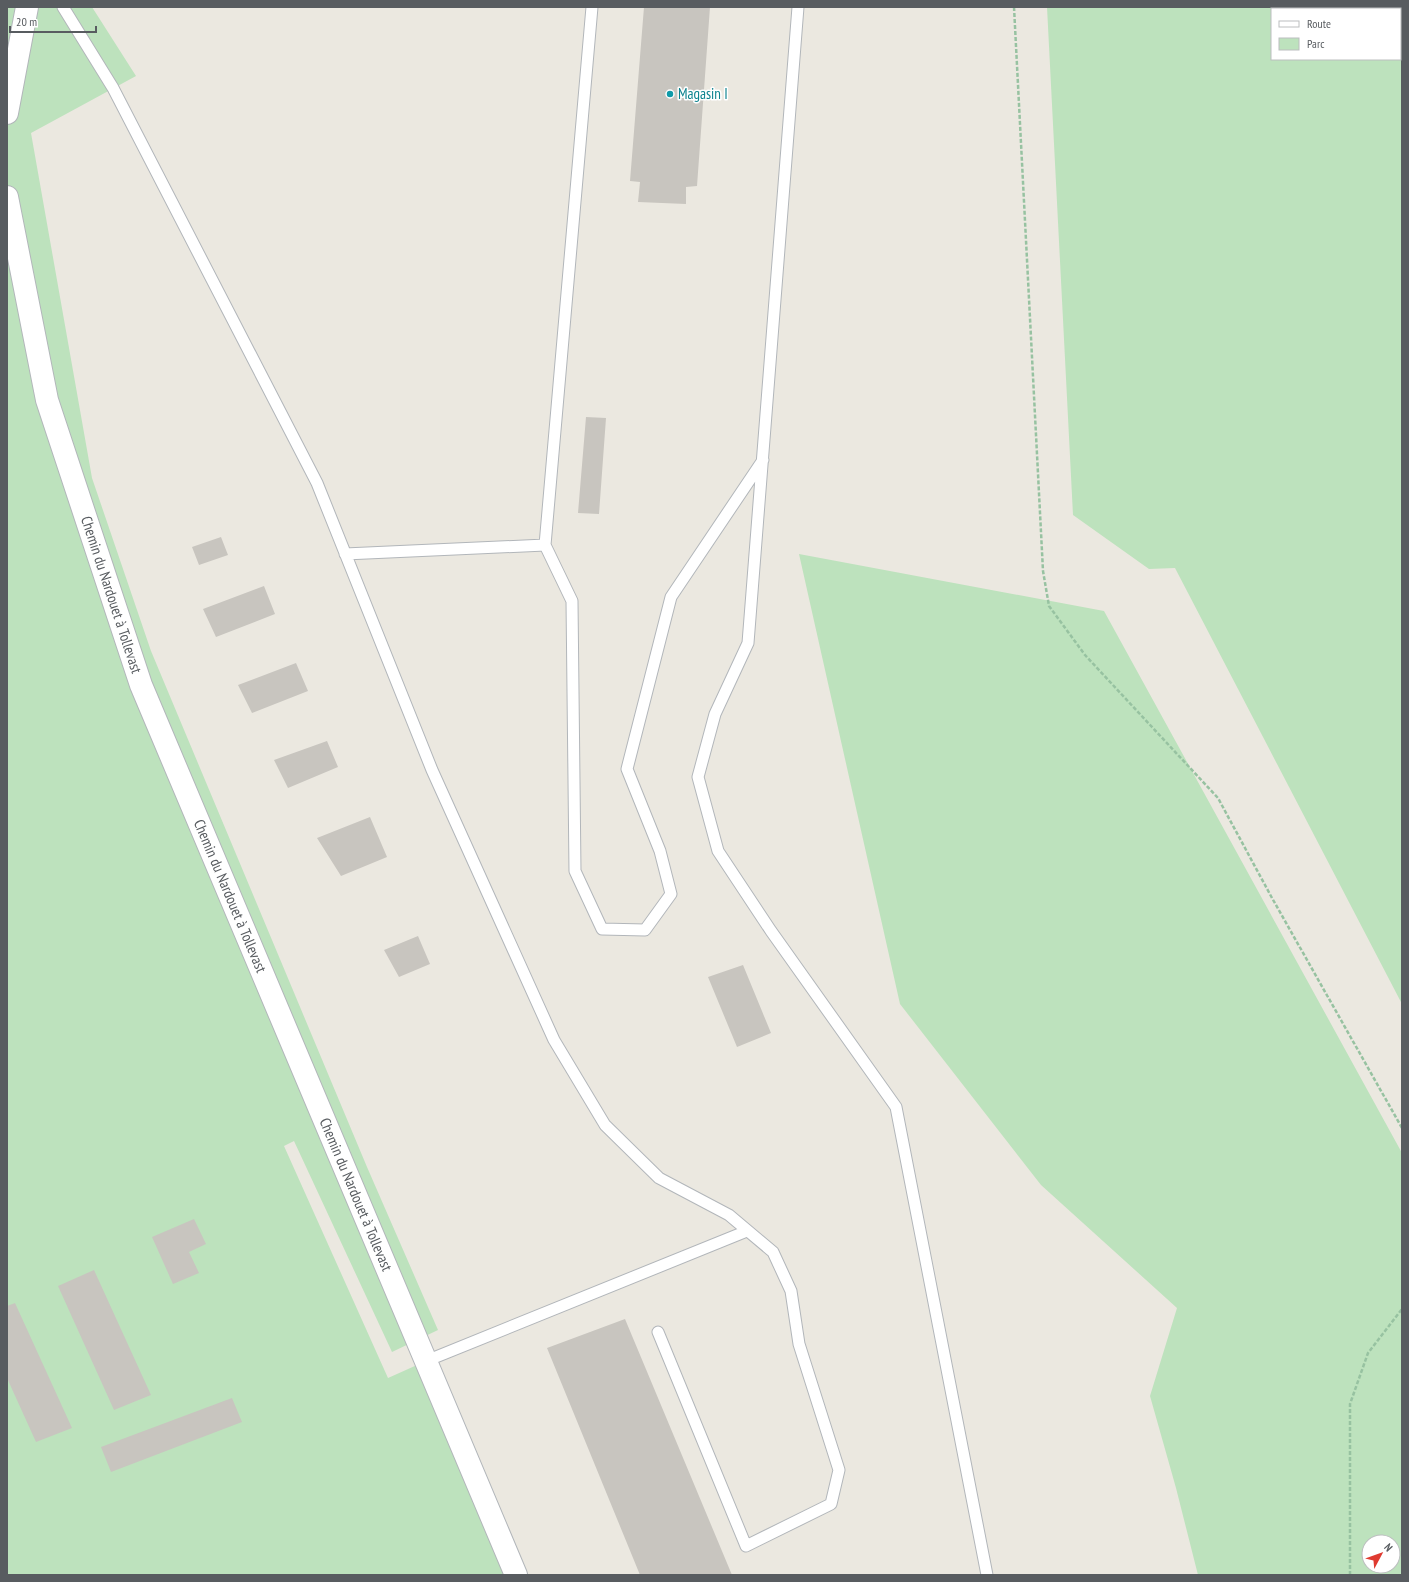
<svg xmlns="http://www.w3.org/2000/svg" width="1409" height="1582" viewBox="0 0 1409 1582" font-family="'PT Sans Narrow',sans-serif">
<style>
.green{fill:#bde2bd;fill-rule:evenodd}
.building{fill:#c8c5bf}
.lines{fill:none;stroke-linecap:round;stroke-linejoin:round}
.lane-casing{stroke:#b2b6ba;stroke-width:13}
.street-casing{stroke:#b2b6ba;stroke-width:24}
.path{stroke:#97c2a1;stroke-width:2.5;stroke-dasharray:4 2;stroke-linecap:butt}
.lane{stroke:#fff;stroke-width:11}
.street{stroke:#fff;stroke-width:22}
.culture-dot{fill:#0f9aa8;stroke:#fff;stroke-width:1.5}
.labels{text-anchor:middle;stroke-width:3;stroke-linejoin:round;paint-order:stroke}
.culture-label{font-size:15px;fill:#0d838f;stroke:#fff;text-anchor:start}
.street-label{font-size:15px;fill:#585c60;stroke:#fff}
</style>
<rect width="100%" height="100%" fill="#ebe8e0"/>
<path class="green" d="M7,7H92L136,76L31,133L92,478L151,651L367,1167L438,1330L392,1352L294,1141L284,1146L388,1378L426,1361L528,1575H7Z
M1047,7H1402V1004L1175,568L1149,569L1073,515ZM1272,9H1400V59H1272Z
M799,554L1104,611L1402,1153V1575H1198L1176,1488L1150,1396L1177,1308L1041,1185L900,1004ZM1369,1542H1393V1566H1369Z"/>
<path class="building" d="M644,7H710L697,186L686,187V204L638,202L640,182L630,181Z
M586,417L606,418L599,514L578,513Z
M221,537L228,555L199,565L192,547Z
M264,586L275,614L216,637L203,609Z
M296,663L308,691L252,713L238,685Z
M327,741L338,767L288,788L274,760Z
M370,817L387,857L341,876L317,838Z
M418,936L430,964L399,977L384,950Z
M743,965L771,1033L737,1047L708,977Z
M194,1219L206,1244L189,1252L199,1273L173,1284L152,1237Z
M94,1270L151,1395L114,1410L58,1286Z
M15,1303L72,1428L36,1442L7,1378V1306Z
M625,1319L732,1575H640L547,1348Z
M232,1398L242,1422L111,1472L101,1447Z"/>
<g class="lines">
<defs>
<path id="lane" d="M63,7L113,88L317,483L432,770L554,1040L605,1125L659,1178L729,1215L773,1252L791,1291L799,1344L839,1470L831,1504L746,1546L658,1332
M592,7L545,545L572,601L575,871L602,929L645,930L671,894L660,851L627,769L671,597L763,460
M798,7L748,643L715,714L698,777L718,851L771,931L896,1107L987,1575
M345,554L545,545
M426,1361L747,1231"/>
<g id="street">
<path d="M7,113L27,7"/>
<path id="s1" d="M7,197L47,400L141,685L516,1575"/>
</g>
</defs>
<use href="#lane" class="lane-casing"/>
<use href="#street" class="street-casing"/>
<path class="path" d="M1014,7L1043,571L1049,606L1085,655L1218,798L1272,898L1402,1128
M1350,1575V1404L1368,1353L1402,1309"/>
<use href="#lane" class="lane"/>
<use href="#street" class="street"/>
</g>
<circle class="culture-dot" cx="670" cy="94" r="4"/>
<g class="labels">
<g class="culture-label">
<text x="678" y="99">Magasin I</text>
</g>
<g class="street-label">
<text dy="5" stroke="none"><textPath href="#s1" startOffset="412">Chemin du Nardouet à Tollevast</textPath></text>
<text dy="5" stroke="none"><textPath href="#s1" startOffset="736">Chemin du Nardouet à Tollevast</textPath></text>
<text dy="5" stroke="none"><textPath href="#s1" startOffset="1060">Chemin du Nardouet à Tollevast</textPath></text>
</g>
</g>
<rect width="1409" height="1582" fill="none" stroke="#585c60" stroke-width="16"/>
<rect x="1271" y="8" width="130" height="52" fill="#ffffff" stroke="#bcbebf"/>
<rect x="1279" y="21" width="20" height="6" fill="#ffffff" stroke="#bcbebf"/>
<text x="1307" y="28" font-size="12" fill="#585c60">Route</text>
<rect x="1279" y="38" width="20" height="12" fill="#bde2bd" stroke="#bcbebf"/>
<text x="1307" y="48" font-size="12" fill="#585c60">Parc</text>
<g transform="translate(1381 1554) rotate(49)"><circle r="19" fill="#ffffff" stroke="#bcbebf"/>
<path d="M0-3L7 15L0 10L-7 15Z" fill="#df3b31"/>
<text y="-6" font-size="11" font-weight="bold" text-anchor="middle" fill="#585c60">N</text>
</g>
<path d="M10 26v6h86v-6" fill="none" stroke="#585c60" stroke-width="2"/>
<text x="16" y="26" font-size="12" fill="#585c60" stroke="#ffffff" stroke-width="3" paint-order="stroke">20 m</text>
</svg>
